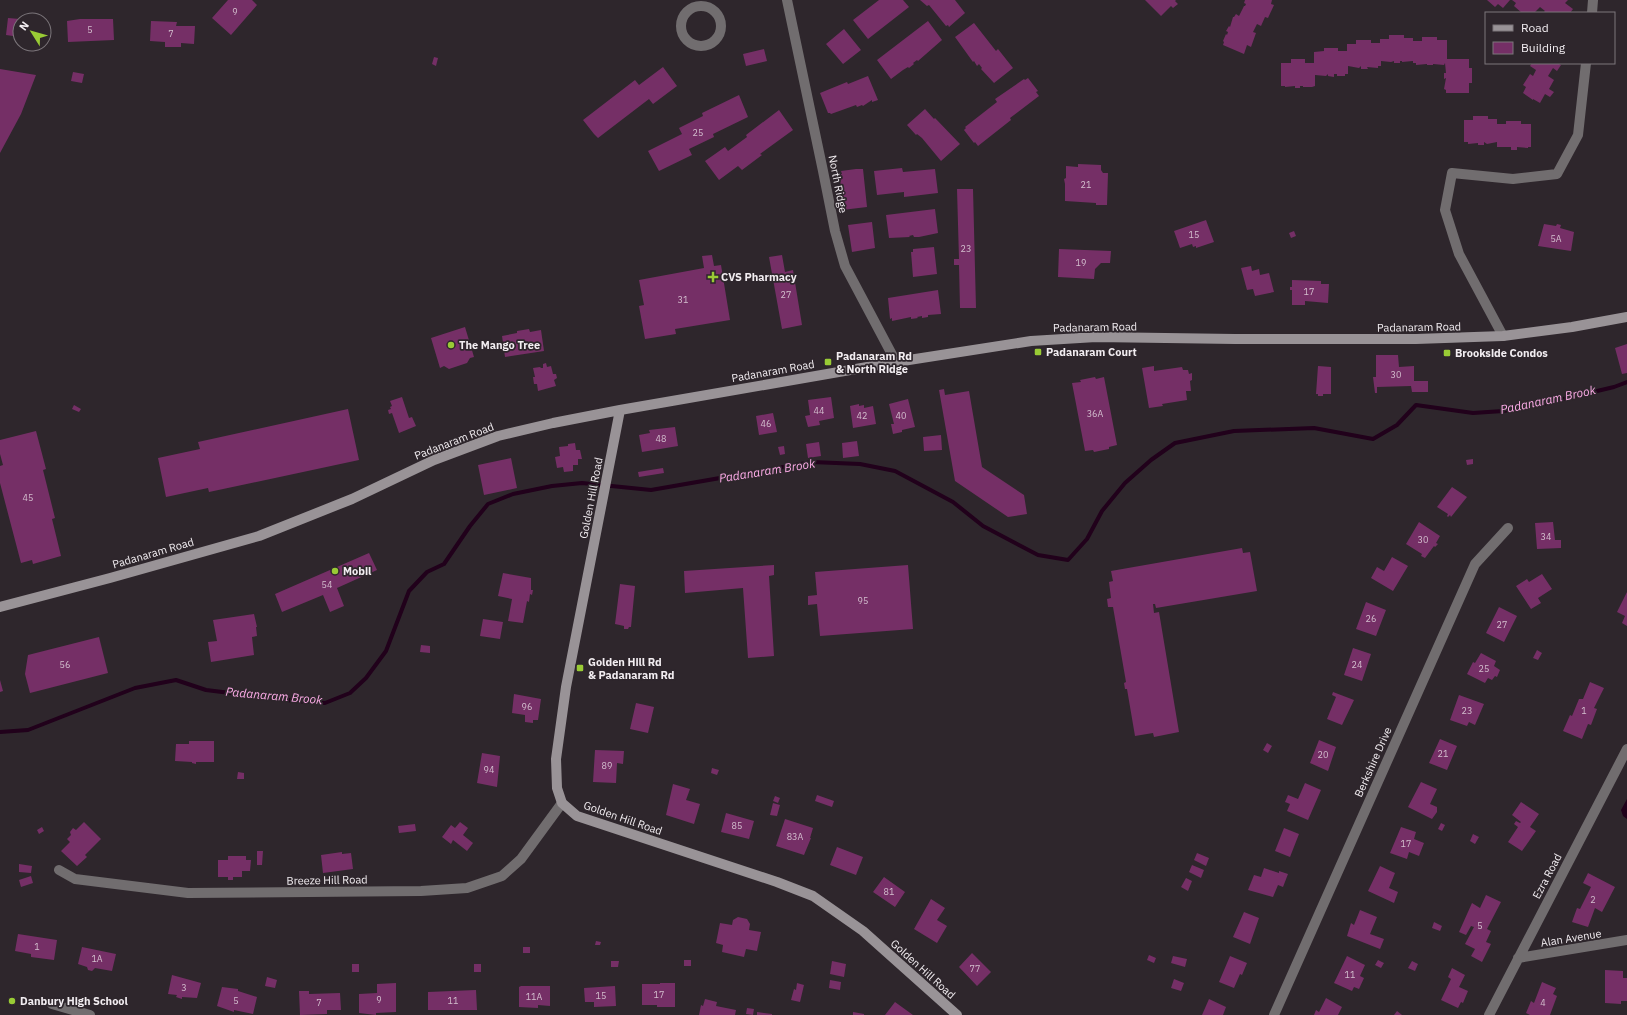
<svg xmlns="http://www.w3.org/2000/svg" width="1627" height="1015" viewBox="0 0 1627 1015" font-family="'IBM Plex Sans',sans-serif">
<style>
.water{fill:#21011b}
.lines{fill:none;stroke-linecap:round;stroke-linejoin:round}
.stream{stroke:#21011b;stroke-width:4}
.building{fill:#752f66}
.street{stroke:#716d6f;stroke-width:10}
.secondary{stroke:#999397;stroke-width:10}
.poi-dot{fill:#99cb35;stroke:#2e262c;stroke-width:1.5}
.labels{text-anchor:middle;stroke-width:3.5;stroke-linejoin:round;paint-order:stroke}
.number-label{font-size:9px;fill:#d3bece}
.street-label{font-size:11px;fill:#f2edf1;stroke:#2e262c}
.poi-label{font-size:11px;font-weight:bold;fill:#f2edf1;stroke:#2e262c;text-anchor:start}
.water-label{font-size:12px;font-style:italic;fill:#feade9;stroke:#2e262c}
</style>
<rect width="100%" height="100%" fill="#2e262c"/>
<path class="water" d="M1627,799V819L1623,816L1621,810Z"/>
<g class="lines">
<path class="stream" d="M0,732L28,730L135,688L176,680L206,690L296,701L325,703L350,693L366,678L386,651L409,591L427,572L444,564L470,526L488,504L513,494L552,486L582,483L651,490L812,462L860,464L895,471L953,502L983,526L1038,555L1068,560L1087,539L1102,511L1125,483L1151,460L1175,443L1234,431L1314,428L1373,439L1397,425L1416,405L1473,413L1503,411L1542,404L1614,387L1627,382"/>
</g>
<path class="building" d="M228,0H252L257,5L231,35L212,18Z
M879,0H903L909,7L868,39L853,20Z
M920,0H955L965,13L949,27L948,25L946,26L929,5L927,6Z
M1145,0H1176L1175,1L1178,4L1173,8L1171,6L1161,16Z
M1245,0H1272L1271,4L1274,5L1268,18L1265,17L1261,26L1257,24L1253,32L1256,33L1251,47L1247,45L1244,54L1223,45L1224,42L1223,41L1226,34L1227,35L1228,32L1226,31L1229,26L1230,27L1233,17H1234L1236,14L1239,16L1244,6H1245L1246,4L1244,3Z
M1487,0H1510L1503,8L1498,4L1495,7Z
M1512,0H1568L1565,3L1573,9L1570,13H1543L1545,11L1540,7L1534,13H1522L1514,6L1516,3Z
M8,18L20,19V37L6,35Z
M80,19H113L114,40L68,42L67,21Z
M151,21L177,22L176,26H195L194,44L181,43V47H165V42L150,41Z
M928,21L942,40L918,61L917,60L913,63L914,64L909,68L908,67L903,70L891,79L877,60Z
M974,23L996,51L998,49L1013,68L994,83L981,69L982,68L979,64L977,66L974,61L973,62L955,37Z
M844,29L861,50L843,64L826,44Z
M1389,35H1404V38H1413V41H1422V37H1437V40H1447V59H1469V68H1472V83H1469V93H1446V90L1444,89L1446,78L1444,79V73H1446L1445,63L1444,65L1433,64V65H1427V64L1416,65V63H1413V61L1402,62V61H1400V63H1394V61L1391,62L1381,61V66H1378V68L1367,67L1368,69H1361V66L1359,68L1348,66V74H1345V76H1337V74H1334V77L1328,76V74L1326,76L1315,75V86L1312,87H1303V86H1300V88H1295V86L1285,87V86H1281V63H1291V59H1305V63H1314V52L1324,51V48H1338V51H1347V44H1356V40H1371V43H1380V39H1389Z
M764,49L767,61L746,66L743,54Z
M434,57L438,58L436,66L432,64Z
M1532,63H1557L1561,65L1557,71L1553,68L1548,76L1554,80L1549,89L1554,92L1550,97L1545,94L1540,103L1533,99V100L1523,93L1526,87L1523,85L1530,74L1533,76L1536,70L1530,66Z
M663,67L677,86L653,104L649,99L598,138L594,134L583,120L635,80L639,85Z
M0,69L36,75L21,114L0,153Z
M73,72L84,74L82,83L71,81Z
M868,76L878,100L872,102V100L863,106L862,105L857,107L856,105L831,114L830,113H828L820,93L847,82L848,84Z
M1028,78L1038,91L1036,92L1039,96L1010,118L1011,120L978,146L975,142L974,143L964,130L966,128L965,127L997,102L995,99L1024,79L1025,80Z
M739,95L748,117L713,134L714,137L689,149L692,155L659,171L648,151L682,134L679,128L703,116L702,113Z
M925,109L934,119L935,118L960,144L941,161L922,138L917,134L916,135L907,125Z
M779,110L793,130L760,154L762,155L742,170L738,166L719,180L705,161L725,147L728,151L747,137L746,135Z
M1473,116H1488V119H1497V124H1506V121H1521V124H1531V147H1528V148L1517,147V150H1511V147H1497V142L1487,144L1484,142V145H1478V143L1468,144V142H1464V120H1473Z
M1078,164L1101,165V170L1103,173H1108L1107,205H1096V203L1065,201V184L1064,179L1066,178V166L1078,167Z
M902,168L903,172L935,169L938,193L904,197V192L877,195L874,171Z
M856,169H863L867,207L842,210L840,174H842L841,171Z
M957,189H973L976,308H960L959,265H954V259H959Z
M935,209L938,233L919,237H914L913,235L909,236L910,237L889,238L886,215Z
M1206,220L1214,242L1196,248V246L1193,247L1192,244L1180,248L1174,231Z
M872,222L875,248L852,252L848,225Z
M1544,224L1556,226L1557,224L1561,225L1560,228L1574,232L1571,251L1538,246Z
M1294,231L1296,236L1291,238L1289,233Z
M934,247L937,274L913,277L911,252H913V249Z
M1059,249L1111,251L1110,263H1101L1095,269L1094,279L1058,277Z
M712,255L714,266L721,265L730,320L675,329L676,334L645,339L639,306L644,305L639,280L704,268L702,256Z
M782,255L785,272L793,270L802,325L782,329L769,257Z
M1251,266L1252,271L1259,269L1260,275L1269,273L1274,292L1255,296L1253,289L1247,290L1241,268Z
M1292,280L1321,281V284H1329L1328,303L1305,301V305H1292V290H1290V287H1292Z
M938,290L941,314L928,315V317L922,318V316L917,317L918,318L911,319V317L892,321V318L890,319L888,298Z
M465,327L474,357L470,358L467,363L449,369L444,366L440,368L431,338Z
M529,329L530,332L541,330L544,351L505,357L502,336L517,333V331Z
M1627,344V373L1622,374L1615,348Z
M1376,355H1398L1399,367L1414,366V381H1428V392H1412L1411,386L1377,387V393H1375L1373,377H1376Z
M546,363L547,367L551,366L553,374H556L557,378L554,380L556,386L538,391L537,384H534L533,377H535L533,368L540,367L541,368H543V364Z
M1154,366V371L1182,367L1183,370H1188L1189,374L1192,373V380L1190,381L1191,391H1186L1187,400L1162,404L1163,406L1149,408L1142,368Z
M1318,366L1331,367V394H1323V396H1318V394H1316Z
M1095,377L1096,379L1104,377L1117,445L1109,447V449L1094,452L1093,450L1085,451L1072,383L1081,382L1080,380Z
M944,389L945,395L969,391L982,467L1024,495L1027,514L1008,517L955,481L939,390Z
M402,397L409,418L412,417L416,426L399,433L392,413L389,414L388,410L391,409L390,407L392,406L390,401Z
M831,397L834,418L819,421L820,425L808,427L805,416L810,415L808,400Z
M908,399L915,427L902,430V432L893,434L891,424H894L889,404Z
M859,404V406L864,405V408L873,406L876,424L853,428L850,406Z
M74,405L81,409L79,412L72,409Z
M348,409L359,460L209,492L208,488L166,497L158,458L200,449L198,442Z
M773,413L777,432L759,435L756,416Z
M675,427L678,446L642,452L639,435L650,433L649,430Z
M36,431L46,469L43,470L55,518L52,519L61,556L33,564L32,560L21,563L0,483V466L3,465L0,454V440Z
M941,435L942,450L924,451L923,437Z
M857,441L859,456L843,458L842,443Z
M819,442L821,456L808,458L806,444Z
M575,443L576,450H580L582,459H578V465H573V471L564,472L563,467L557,468L555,457L560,456L559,447L568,446V444Z
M784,446L785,454L780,455L778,447Z
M511,458L517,488L484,495L478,465Z
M1473,459V464L1467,465L1466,460Z
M663,468L664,473L639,477L638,472Z
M1452,487L1467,497L1451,517L1450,515L1448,517L1447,516L1448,514L1437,507Z
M1419,522L1440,536L1436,543L1438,544L1435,547L1434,546L1425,558L1421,556L1422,554L1406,544Z
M1553,522L1555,540H1561V548L1537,549L1535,523Z
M1242,548L1243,553L1250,552L1257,591L1156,608L1155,604H1153L1154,613L1159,612L1179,732L1154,737L1153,733L1135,736L1127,689H1125L1124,683L1126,682L1113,607H1108L1107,599L1111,598L1109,582L1113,581L1111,571Z
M369,553L377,570L337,588L344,606L330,612L323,595L282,612L275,594Z
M1392,557L1408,566L1393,591L1371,578L1377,567L1384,571Z
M774,565V575L769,576L774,656L748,658L743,588L685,593L684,571Z
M908,565L913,629L820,636L817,604L808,605V596L817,595L815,572Z
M503,573L531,578V590H533L532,595L530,594L529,602L527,601L523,623L508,621L512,599L498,596Z
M1542,574L1552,589L1538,598L1541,603L1531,609L1516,586L1527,579L1529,582Z
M620,584L635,586L631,627H629L628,629H624V626L615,624Z
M1627,592V626L1622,623L1625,616L1617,612Z
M1366,602L1386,610L1376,636L1356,629Z
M1499,607L1517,616L1504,642L1486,633Z
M254,614L257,627H256L257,636L252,637L254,655L211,662L208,642L217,641L213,620Z
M483,619L503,622L500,639L480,636Z
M99,637L108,673L30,693L25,674L28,655Z
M421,645L430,646V653L420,652Z
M1353,648L1371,654L1362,681L1344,675Z
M1537,650L1542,653L1538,660L1533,658Z
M1481,653L1496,661L1494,666L1500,670L1497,677L1495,676L1492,680L1488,678L1485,683L1467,674L1473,662L1475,663Z
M0,680L3,691L0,692Z
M1590,682L1604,688L1594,708L1597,709L1591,725L1588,724L1582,739L1563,731L1570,715L1572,716L1579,699H1583Z
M1333,692L1354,700L1342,725L1327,719L1336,697L1332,695Z
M514,694L541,699L538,720H533V723L525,722V715L512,713Z
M1459,695L1484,704L1475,725L1469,722L1467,726L1450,720Z
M636,703L654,707L648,733L630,729Z
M1440,739L1457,746L1447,770L1429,763Z
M1319,740L1336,747L1328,771L1310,763Z
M189,741H214V762H196V764L192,763V762L175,761L176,744H189Z
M1267,743L1272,746L1268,753L1263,750Z
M595,750L624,751L623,764L617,763L616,783L593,782Z
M482,753L500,756L497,787L477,783Z
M712,768L719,770L717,775L711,773Z
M238,772L244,773V779H237Z
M1421,782L1437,789L1430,804L1437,807V812L1432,819L1408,807Z
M1305,783L1321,790L1308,820L1287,811L1290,804L1285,802L1288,795L1298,799Z
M673,784L690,789L686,800L700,804L694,824L666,815Z
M817,795L834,801L832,807L815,801Z
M775,796L780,798L778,803L773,801Z
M1521,802L1539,814L1530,827L1536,831L1522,851L1508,842L1518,827L1514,824L1516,821L1520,823L1521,822L1512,815Z
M773,803L780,805L777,816L770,815Z
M726,813L754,821L749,839L721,832Z
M785,819L813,828L810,838H811L804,855L776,846Z
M84,822L101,839L85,855L87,857L77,866L61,851L70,842L67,839L71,835L70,832L73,828L76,830Z
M460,822L468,828L463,835L473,843L467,851L453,840L451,844L442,837L451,825L455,828Z
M1441,823L1445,825L1442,831L1438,829Z
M415,824L416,831L399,833L398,826Z
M42,827L44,831L39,834L37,830Z
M1401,827L1416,832L1414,839L1424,843L1419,856L1409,852L1407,859L1390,853Z
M1284,828L1299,834L1290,857L1275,851Z
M1473,834L1479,837L1475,844L1470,841Z
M837,847L863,857L856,875L830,865Z
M257,851H263L262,865H257Z
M342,852V854L351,853L353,869L323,873L321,855Z
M1197,853L1209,858L1206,866L1194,860Z
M228,856H246V860H251L250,871H242V877H233V880H228V877H218V860H228Z
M19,864L32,866L31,873L19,872Z
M1192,865L1204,870L1201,878L1189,872Z
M1380,866L1395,873L1389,888L1398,892L1394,903L1368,891Z
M1264,868L1279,873V871L1288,874L1283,887L1278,885L1273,897L1248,890L1254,875L1261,877Z
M1588,873L1615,887L1602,912L1595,908L1588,927L1572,922L1577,908L1580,909L1591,887L1583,883Z
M31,876L33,883L21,887L19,880Z
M884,877L905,892L895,907L873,892Z
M1186,878L1192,881L1188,891L1181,887Z
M1486,895L1501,902L1487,929L1491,931L1486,942L1491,944L1482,962L1471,956L1475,949L1465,944L1474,927L1471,926L1466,935L1459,932L1472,903L1480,908Z
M931,899L945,908L937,920L947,926L937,943L914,929Z
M1360,910L1377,917L1370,934L1384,939L1380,949L1347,936L1351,923L1354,925Z
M1244,912L1259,918L1250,944L1233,937Z
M738,917L747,919L750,924L749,930L761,932L757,951L746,949L744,957L722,952L723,945L716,943L720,923L732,925L733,920Z
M1434,922L1442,926L1440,931L1432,928Z
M18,934L57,940L54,960L31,957V954L15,951Z
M596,941L601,942L600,945H595Z
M82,947L116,954L112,971L95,968L92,971L88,970L87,967L78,964Z
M523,947H530V953H523Z
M972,953L991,972L977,986L959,967Z
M1149,955L1156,958L1154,963L1147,960Z
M1173,956L1187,959L1185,967L1171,963Z
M1230,956L1247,963L1242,975L1240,974L1234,988L1219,982Z
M1347,956L1365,965L1360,976L1364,978L1359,989L1354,987L1352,991L1334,983Z
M684,960H691V966H684Z
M1378,960L1384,963L1381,968L1375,965Z
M611,961H619L618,967H611Z
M832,961L846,964L844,977L830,974Z
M1412,961L1418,964L1415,971L1408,968Z
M352,964H359V972H352Z
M474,964H481V972H474Z
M1452,968L1465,975L1459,987L1468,991L1463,1003L1461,1002L1458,1008L1441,1000L1451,979L1448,977Z
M1605,970L1623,971V978H1627V1001H1621V1004L1605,1003Z
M172,975L201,983L197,998L182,997V999L176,997L177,995L168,994Z
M267,977L277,980L275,988L265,986Z
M1174,979L1184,983L1181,991L1171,988Z
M830,980L841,982L840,990L829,988Z
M1542,982L1556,988L1553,994L1557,996L1550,1015H1530L1526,1013L1531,1001L1534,1003Z
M396,983V1012L376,1013V1015L359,1013V994L377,993V984Z
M660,983H675V1007H657V1005H642V984H660Z
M797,983L804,985L800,1002L791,1000L794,989L796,990Z
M521,986H550V1006L538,1005V1008L519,1007V987Z
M615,986L616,1006L594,1007V1002H585L584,988Z
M222,987L238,989V991L257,997L253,1014L234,1010V1012L217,1006Z
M476,990L477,1010H428V992Z
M299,991H309V994L340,993L341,1010H327V1014L300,1015Z
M1326,998L1342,1007L1338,1015H1314L1316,1010L1319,1012Z
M705,999L717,1002L716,1006L736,1010L735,1015H699L701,1005L703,1006Z
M1209,999L1226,1007L1223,1015H1202Z
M895,1002L913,1015H885Z
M747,1008L754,1009L753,1015L746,1014Z
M1397,1011L1402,1015H1394Z
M757,1012L772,1014V1015H757Z
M853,1012L864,1014V1015H853Z"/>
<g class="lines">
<path class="street" d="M787,0L823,171L835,231L845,266L896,362
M681 26a20 20 0 1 1 40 0a20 20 0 1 1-40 0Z
M1592,13L1593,0
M1503,336L1459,254L1445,210L1452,173L1513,179L1557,174L1578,135L1586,63
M59,870L75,879L188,893L421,891L467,888L502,876L521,859L562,803
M1518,958L1627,940
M52,1004L90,1015
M1274,1015L1475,564L1508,528
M1489,1015L1627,749"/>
<path class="secondary" d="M620,410L566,687L556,759L557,788L562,803L577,816L777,882L813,896L863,931L957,1015
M0,607L110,578L259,536L352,499L434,460L498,436L553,423L620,410L896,362L1031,341L1096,337L1235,339H1416L1503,336L1572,327L1627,317"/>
</g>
<g class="poi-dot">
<path d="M711 271h4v4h4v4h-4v4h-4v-4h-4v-4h4z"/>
<circle cx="451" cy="345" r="4"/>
<rect x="1034" y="348" width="8" height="8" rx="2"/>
<rect x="1443" y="349" width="8" height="8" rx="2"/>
<rect x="824" y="358" width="8" height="8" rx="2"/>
<circle cx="335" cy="571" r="4"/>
<rect x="576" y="664" width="8" height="8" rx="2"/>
<circle cx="12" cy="1001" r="4"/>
</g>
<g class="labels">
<g class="number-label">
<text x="235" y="15">9</text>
<text x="90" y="33">5</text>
<text x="171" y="37">7</text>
<text x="698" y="136">25</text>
<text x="1086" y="188">21</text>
<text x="1194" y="238">15</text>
<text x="1556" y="242">5A</text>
<text x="966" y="252">23</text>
<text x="1081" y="266">19</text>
<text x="1309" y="295">17</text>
<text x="786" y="298">27</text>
<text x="683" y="303">31</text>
<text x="1396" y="378">30</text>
<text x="819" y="414">44</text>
<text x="1095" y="417">36A</text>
<text x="862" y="419">42</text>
<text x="901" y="419">40</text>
<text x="766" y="427">46</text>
<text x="661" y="442">48</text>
<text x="28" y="501">45</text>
<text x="1546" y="540">34</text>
<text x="1423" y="543">30</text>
<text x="327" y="588">54</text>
<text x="863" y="604">95</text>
<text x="1371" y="622">26</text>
<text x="1502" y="628">27</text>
<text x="65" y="668">56</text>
<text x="1357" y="668">24</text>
<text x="1484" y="672">25</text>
<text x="527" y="710">96</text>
<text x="1467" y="714">23</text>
<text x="1584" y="714">1</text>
<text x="1443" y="757">21</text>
<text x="1323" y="758">20</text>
<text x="607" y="769">89</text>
<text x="489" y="773">94</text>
<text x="737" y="829">85</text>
<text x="795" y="840">83A</text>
<text x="1406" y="847">17</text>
<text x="889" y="895">81</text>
<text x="1593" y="903">2</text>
<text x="1480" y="929">5</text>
<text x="37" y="950">1</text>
<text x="97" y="962">1A</text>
<text x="975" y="972">77</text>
<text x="1350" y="978">11</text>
<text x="184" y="991">3</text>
<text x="659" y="998">17</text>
<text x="601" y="999">15</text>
<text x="534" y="1000">11A</text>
<text x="379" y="1003">9</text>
<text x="236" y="1004">5</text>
<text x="453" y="1004">11</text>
<text x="319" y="1006">7</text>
<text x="1543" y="1006">4</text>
</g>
<g class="street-label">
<text transform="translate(838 184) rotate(79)" y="4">North Ridge</text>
<text transform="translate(1095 327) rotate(-1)" y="4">Padanaram Road</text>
<text transform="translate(1419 327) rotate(-1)" y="4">Padanaram Road</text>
<text transform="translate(773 371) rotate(-10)" y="4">Padanaram Road</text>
<text transform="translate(454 441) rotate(-21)" y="4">Padanaram Road</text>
<text transform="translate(591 498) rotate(-79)" y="4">Golden Hill Road</text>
<text transform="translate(153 553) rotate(-16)" y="4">Padanaram Road</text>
<text transform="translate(1373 762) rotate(-66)" y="4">Berkshire Drive</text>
<text transform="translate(623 818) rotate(19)" y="4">Golden Hill Road</text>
<text transform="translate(1547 876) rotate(-62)" y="4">Ezra Road</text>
<text transform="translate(327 880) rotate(-1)" y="4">Breeze Hill Road</text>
<text transform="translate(1571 938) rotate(-9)" y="4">Alan Avenue</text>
<text transform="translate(923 969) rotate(42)" y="4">Golden Hill Road</text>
</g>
<g class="poi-label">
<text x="721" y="281">CVS Pharmacy</text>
<text x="459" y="349">The Mango Tree</text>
<text x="1046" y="356">Padanaram Court</text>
<text x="1455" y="357">Brookside Condos</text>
<text x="836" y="360">Padanaram Rd<tspan x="836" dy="13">&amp; North Ridge</tspan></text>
<text x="343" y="575">Mobil</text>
<text x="588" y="666">Golden Hill Rd<tspan x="588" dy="13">&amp; Padanaram Rd</tspan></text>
<text x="20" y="1005">Danbury High School</text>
</g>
<g class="water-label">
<text transform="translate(1548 400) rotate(-12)" y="4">Padanaram Brook</text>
<text transform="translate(767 471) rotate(-9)" y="4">Padanaram Brook</text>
<text transform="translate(274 696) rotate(5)" y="4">Padanaram Brook</text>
</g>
</g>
<rect x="1485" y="12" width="130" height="52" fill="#2e262c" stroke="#7c767b"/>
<rect x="1493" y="25" width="20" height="6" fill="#999397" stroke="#7c767b"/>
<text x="1521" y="32" font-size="12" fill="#f2edf1">Road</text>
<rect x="1493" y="42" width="20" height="12" fill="#752f66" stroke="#7c767b"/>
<text x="1521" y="52" font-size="12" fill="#f2edf1">Building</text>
<g transform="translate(32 32) rotate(307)"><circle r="19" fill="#2e262c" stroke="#7c767b"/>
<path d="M0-3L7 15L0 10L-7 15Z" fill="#99cb35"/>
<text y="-6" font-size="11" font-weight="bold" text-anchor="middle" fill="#f2edf1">N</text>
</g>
</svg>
